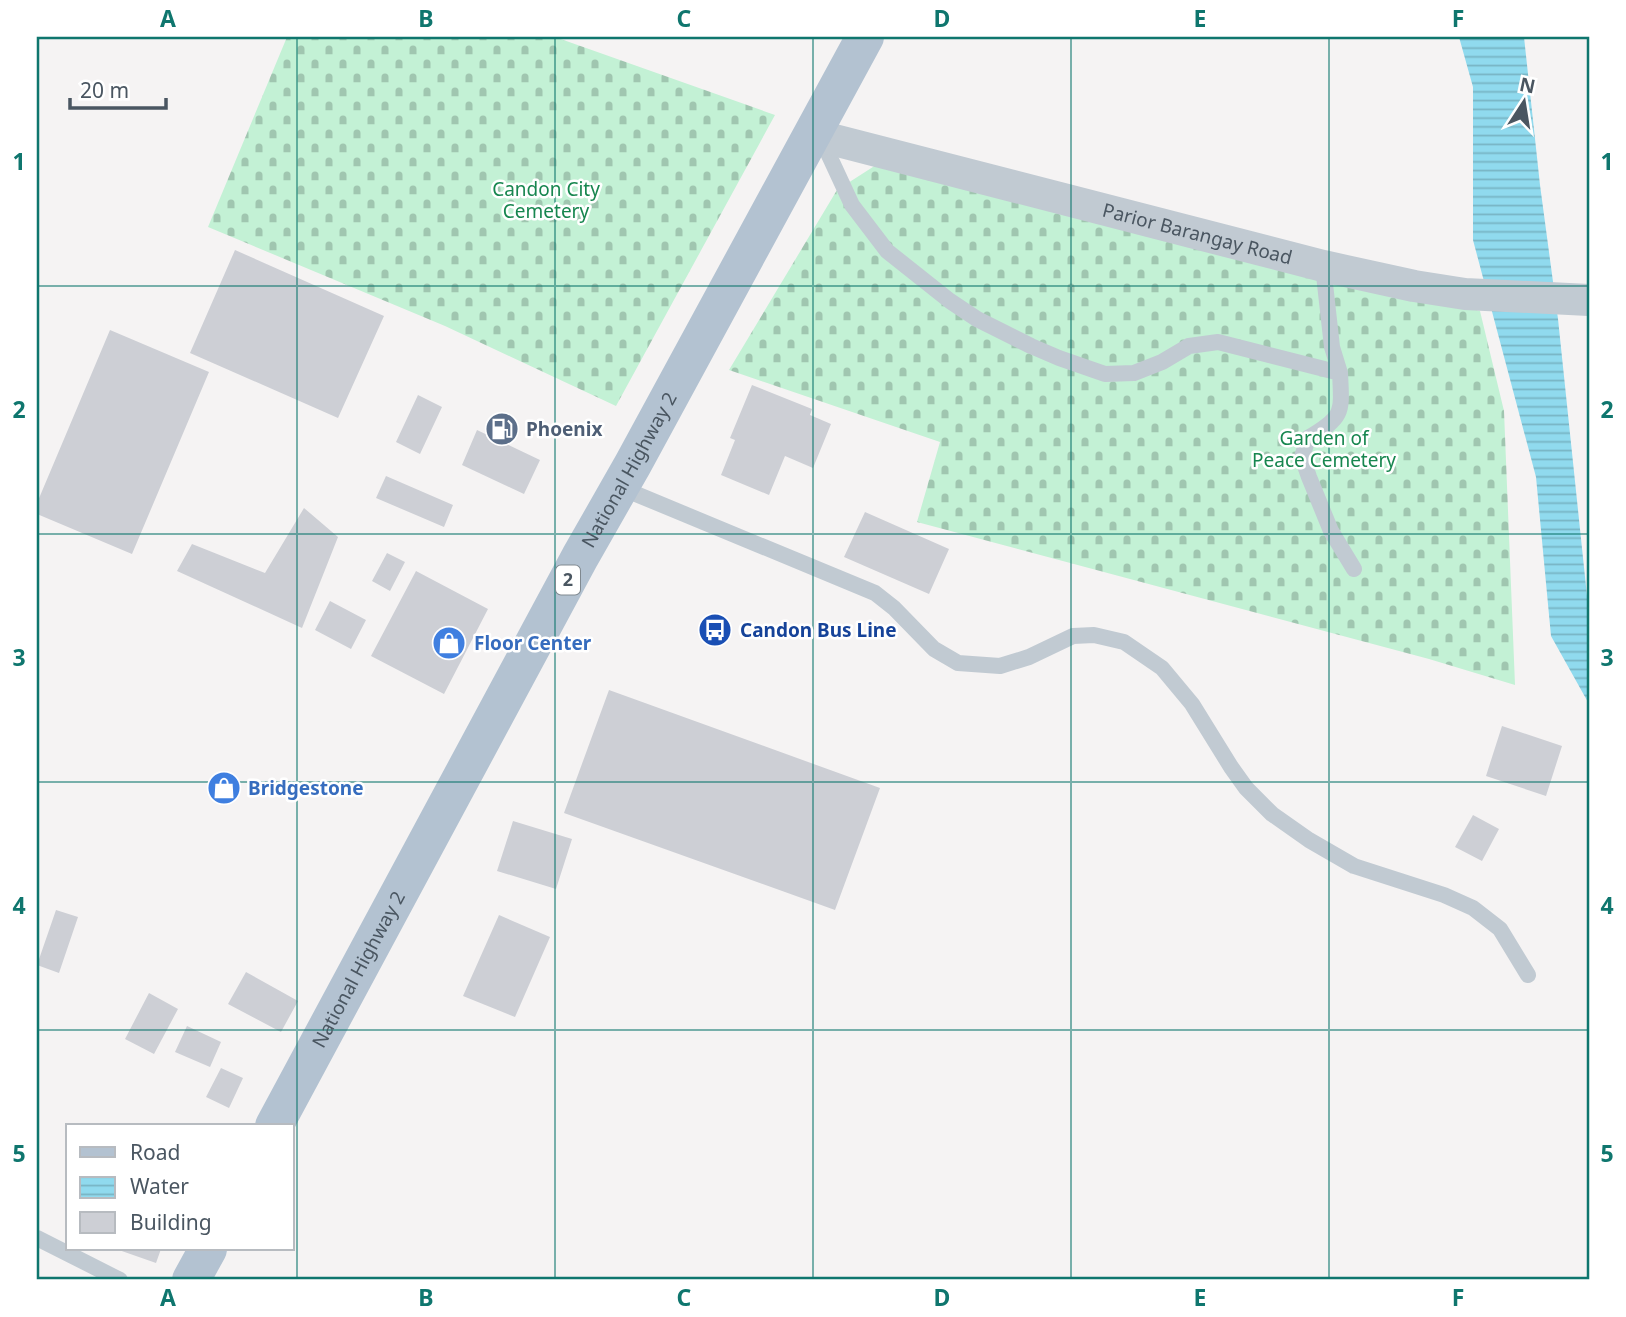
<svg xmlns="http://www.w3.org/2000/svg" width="1626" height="1317" viewBox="0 0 1626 1317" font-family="'Noto Sans',sans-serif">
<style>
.cemetery{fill:url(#cemetery-stones)}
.water{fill:url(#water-rules)}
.building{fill:#cdcfd5}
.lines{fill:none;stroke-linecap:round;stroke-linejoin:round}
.lane{stroke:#c1cad2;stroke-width:16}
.street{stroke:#c1cad2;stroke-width:32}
.primary{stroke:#b3c2d1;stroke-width:38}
.grid{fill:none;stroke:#0f766e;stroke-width:2;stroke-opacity:0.55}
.labels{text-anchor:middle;stroke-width:5;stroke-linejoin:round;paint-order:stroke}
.shield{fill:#fff;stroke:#808990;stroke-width:2}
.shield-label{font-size:18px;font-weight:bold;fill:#4a5661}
.park-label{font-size:19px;fill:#17864f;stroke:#fff}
.street-label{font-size:19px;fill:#4a5661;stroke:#fff}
.service-label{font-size:19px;font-weight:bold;fill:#4e5e75;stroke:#fff;text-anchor:start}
.transit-label{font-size:19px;font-weight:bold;fill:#164399;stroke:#fff;text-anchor:start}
.shop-label{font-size:19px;font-weight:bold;fill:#366cbe;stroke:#fff;text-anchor:start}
.neatline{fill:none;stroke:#0f766e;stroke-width:2.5}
.grid-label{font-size:23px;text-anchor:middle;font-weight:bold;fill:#0f766e}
</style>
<defs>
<pattern id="cemetery-stones" width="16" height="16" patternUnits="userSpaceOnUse" patternTransform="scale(1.75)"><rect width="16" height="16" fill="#c3f1d5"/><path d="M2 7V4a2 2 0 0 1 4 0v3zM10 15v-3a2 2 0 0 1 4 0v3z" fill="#a0c6b0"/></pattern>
<pattern id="water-rules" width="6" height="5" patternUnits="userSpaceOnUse" patternTransform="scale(1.75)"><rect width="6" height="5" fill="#90daee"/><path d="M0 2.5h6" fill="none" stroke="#78b4c4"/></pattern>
</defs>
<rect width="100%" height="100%" fill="#f5f3f3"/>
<path class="cemetery" d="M287,37H555L775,115L616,406L445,326L208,227Z
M876,165L1367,278L1480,311L1504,411L1515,685L1429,659L917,522L940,442L729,370L837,190Z"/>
<path class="water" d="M1459,37H1524L1540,185L1558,319L1589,615V704L1551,636L1536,477L1473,240V87Z"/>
<path class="building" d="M235,250L384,316L338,418L190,353Z
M110,330L209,372L132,554L37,514V503Z
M752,385L812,409L810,415L831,424L813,468L785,456L769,495L721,475L735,440L730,438Z
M418,395L442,407L420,454L396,442Z
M477,430L540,460L524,494L462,465Z
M386,476L453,505L444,527L376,498Z
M304,508L338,537L302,628L177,571L192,544L265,573Z
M865,512L949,549L929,594L844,557Z
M387,553L405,562L390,591L372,581Z
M416,571L488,609L444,694L371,656Z
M330,601L366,620L351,649L315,630Z
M609,690L880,788L835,910L564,813Z
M1502,726L1562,746L1546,796L1486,776Z
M1473,815L1499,829L1482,861L1455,847Z
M513,821L572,839L556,889L497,871Z
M56,910L78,917L59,973L37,965Z
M499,915L550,937L515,1017L463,996Z
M246,972L298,1001L281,1032L228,1004Z
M149,993L178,1009L154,1054L125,1039Z
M187,1026L221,1042L210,1067L175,1052Z
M221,1068L243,1078L229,1108L206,1097Z
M116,1249H161L156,1263Z"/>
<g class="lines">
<path class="lane" d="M820,136L852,205L887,251L950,301L977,319L1031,346L1059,358L1105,374L1134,373L1162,362L1189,346L1218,342L1340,373C1342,413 1344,417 1308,438L1302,457L1309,477L1331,531L1354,569
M1323,266L1332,347L1340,373
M619,487L875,593L894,608L934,649L958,663L1000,666L1029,657L1073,636L1094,635L1124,642L1162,668L1192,704L1231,767L1246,788L1272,814L1309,840L1354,866L1444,895L1473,908L1500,929L1528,975
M37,1238L120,1280"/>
<path class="street" id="s1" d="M811,134L1323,266L1414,286L1465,294L1589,300"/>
<g class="primary">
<path id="s2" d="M274,1126L580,557L633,464L865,37"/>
<path d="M191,1280L208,1249"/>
</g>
</g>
<path class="grid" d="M297,37V1280M555,37V1280M813,37V1280M1071,37V1280M1329,37V1280M37,286H1589M37,534H1589M37,782H1589M37,1030H1589"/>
<defs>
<symbol id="fuel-disc" viewBox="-11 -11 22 22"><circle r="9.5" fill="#5c6f8a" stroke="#fff"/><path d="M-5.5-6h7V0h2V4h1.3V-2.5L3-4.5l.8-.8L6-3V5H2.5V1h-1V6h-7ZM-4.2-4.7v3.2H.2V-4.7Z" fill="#fff"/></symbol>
<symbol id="bus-disc" viewBox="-11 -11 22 22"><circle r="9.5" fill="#1a4fb4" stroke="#fff"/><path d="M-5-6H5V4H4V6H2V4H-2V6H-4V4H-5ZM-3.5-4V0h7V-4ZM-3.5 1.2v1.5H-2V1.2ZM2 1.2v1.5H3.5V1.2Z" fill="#fff"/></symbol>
<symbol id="shop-disc" viewBox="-11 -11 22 22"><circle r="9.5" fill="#3f7fe0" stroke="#fff"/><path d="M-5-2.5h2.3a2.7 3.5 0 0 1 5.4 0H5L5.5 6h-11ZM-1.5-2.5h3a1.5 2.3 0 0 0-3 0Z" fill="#fff"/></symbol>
</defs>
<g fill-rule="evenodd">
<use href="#fuel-disc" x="483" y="410" width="38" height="38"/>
<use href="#bus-disc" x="696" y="611" width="38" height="38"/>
<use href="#shop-disc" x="430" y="624" width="38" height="38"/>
<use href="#shop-disc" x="205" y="769" width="38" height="38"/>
</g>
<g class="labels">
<rect class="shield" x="556" y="565.5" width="24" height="29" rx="5"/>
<g class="shield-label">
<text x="568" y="586">2</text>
</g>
<g class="park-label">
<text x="546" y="196">Candon City<tspan x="546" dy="22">Cemetery</tspan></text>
<text x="1324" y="445">Garden of<tspan x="1324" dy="22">Peace Cemetery</tspan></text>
</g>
<g class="street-label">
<text dy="7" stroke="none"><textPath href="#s1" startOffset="399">Parior Barangay Road</textPath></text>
<text dy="7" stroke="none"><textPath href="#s2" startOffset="746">National Highway 2</textPath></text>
<text dy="7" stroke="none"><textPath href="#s2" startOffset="178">National Highway 2</textPath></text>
</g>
<g class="service-label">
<text x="526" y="436">Phoenix</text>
</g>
<g class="transit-label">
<text x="740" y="637">Candon Bus Line</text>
</g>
<g class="shop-label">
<text x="474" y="650">Floor Center</text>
<text x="248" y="795">Bridgestone</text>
</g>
</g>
<rect width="1626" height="1317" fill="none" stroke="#ffffff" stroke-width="77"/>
<rect x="66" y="1124" width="228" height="126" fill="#ffffff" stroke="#b7bbc0" stroke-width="2"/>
<rect x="80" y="1147" width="35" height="10" fill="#b3c2d1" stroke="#b7bbc0" stroke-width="2"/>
<text x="130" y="1160" font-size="21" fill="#4a5661">Road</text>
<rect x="80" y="1177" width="35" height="21" fill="url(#water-rules)" stroke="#b7bbc0" stroke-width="2"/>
<text x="130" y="1194" font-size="21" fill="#4a5661">Water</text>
<rect x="80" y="1212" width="35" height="21" fill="#cdcfd5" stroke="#b7bbc0" stroke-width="2"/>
<text x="130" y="1230" font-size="21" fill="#4a5661">Building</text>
<g transform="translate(1524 102) rotate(12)" stroke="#ffffff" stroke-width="5" paint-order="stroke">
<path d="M0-5L12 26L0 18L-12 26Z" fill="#4a5661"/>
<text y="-10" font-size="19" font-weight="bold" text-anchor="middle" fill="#4a5661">N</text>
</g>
<path d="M70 98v10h96v-10" fill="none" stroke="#4a5661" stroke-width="3.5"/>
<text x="80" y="98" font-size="21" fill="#4a5661" stroke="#ffffff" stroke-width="5" paint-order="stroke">20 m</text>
<rect x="38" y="38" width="1550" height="1240" class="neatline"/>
<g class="grid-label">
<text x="168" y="27">A</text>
<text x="426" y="27">B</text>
<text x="684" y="27">C</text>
<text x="942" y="27">D</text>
<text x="1200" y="27">E</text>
<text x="1458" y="27">F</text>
<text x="19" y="170">1</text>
<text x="1607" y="170">1</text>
<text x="19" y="418">2</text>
<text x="1607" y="418">2</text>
<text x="19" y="666">3</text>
<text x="1607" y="666">3</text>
<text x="19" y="914">4</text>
<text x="1607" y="914">4</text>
<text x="19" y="1162">5</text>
<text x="1607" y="1162">5</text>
<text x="168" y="1306">A</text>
<text x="426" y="1306">B</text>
<text x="684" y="1306">C</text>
<text x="942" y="1306">D</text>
<text x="1200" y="1306">E</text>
<text x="1458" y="1306">F</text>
</g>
</svg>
